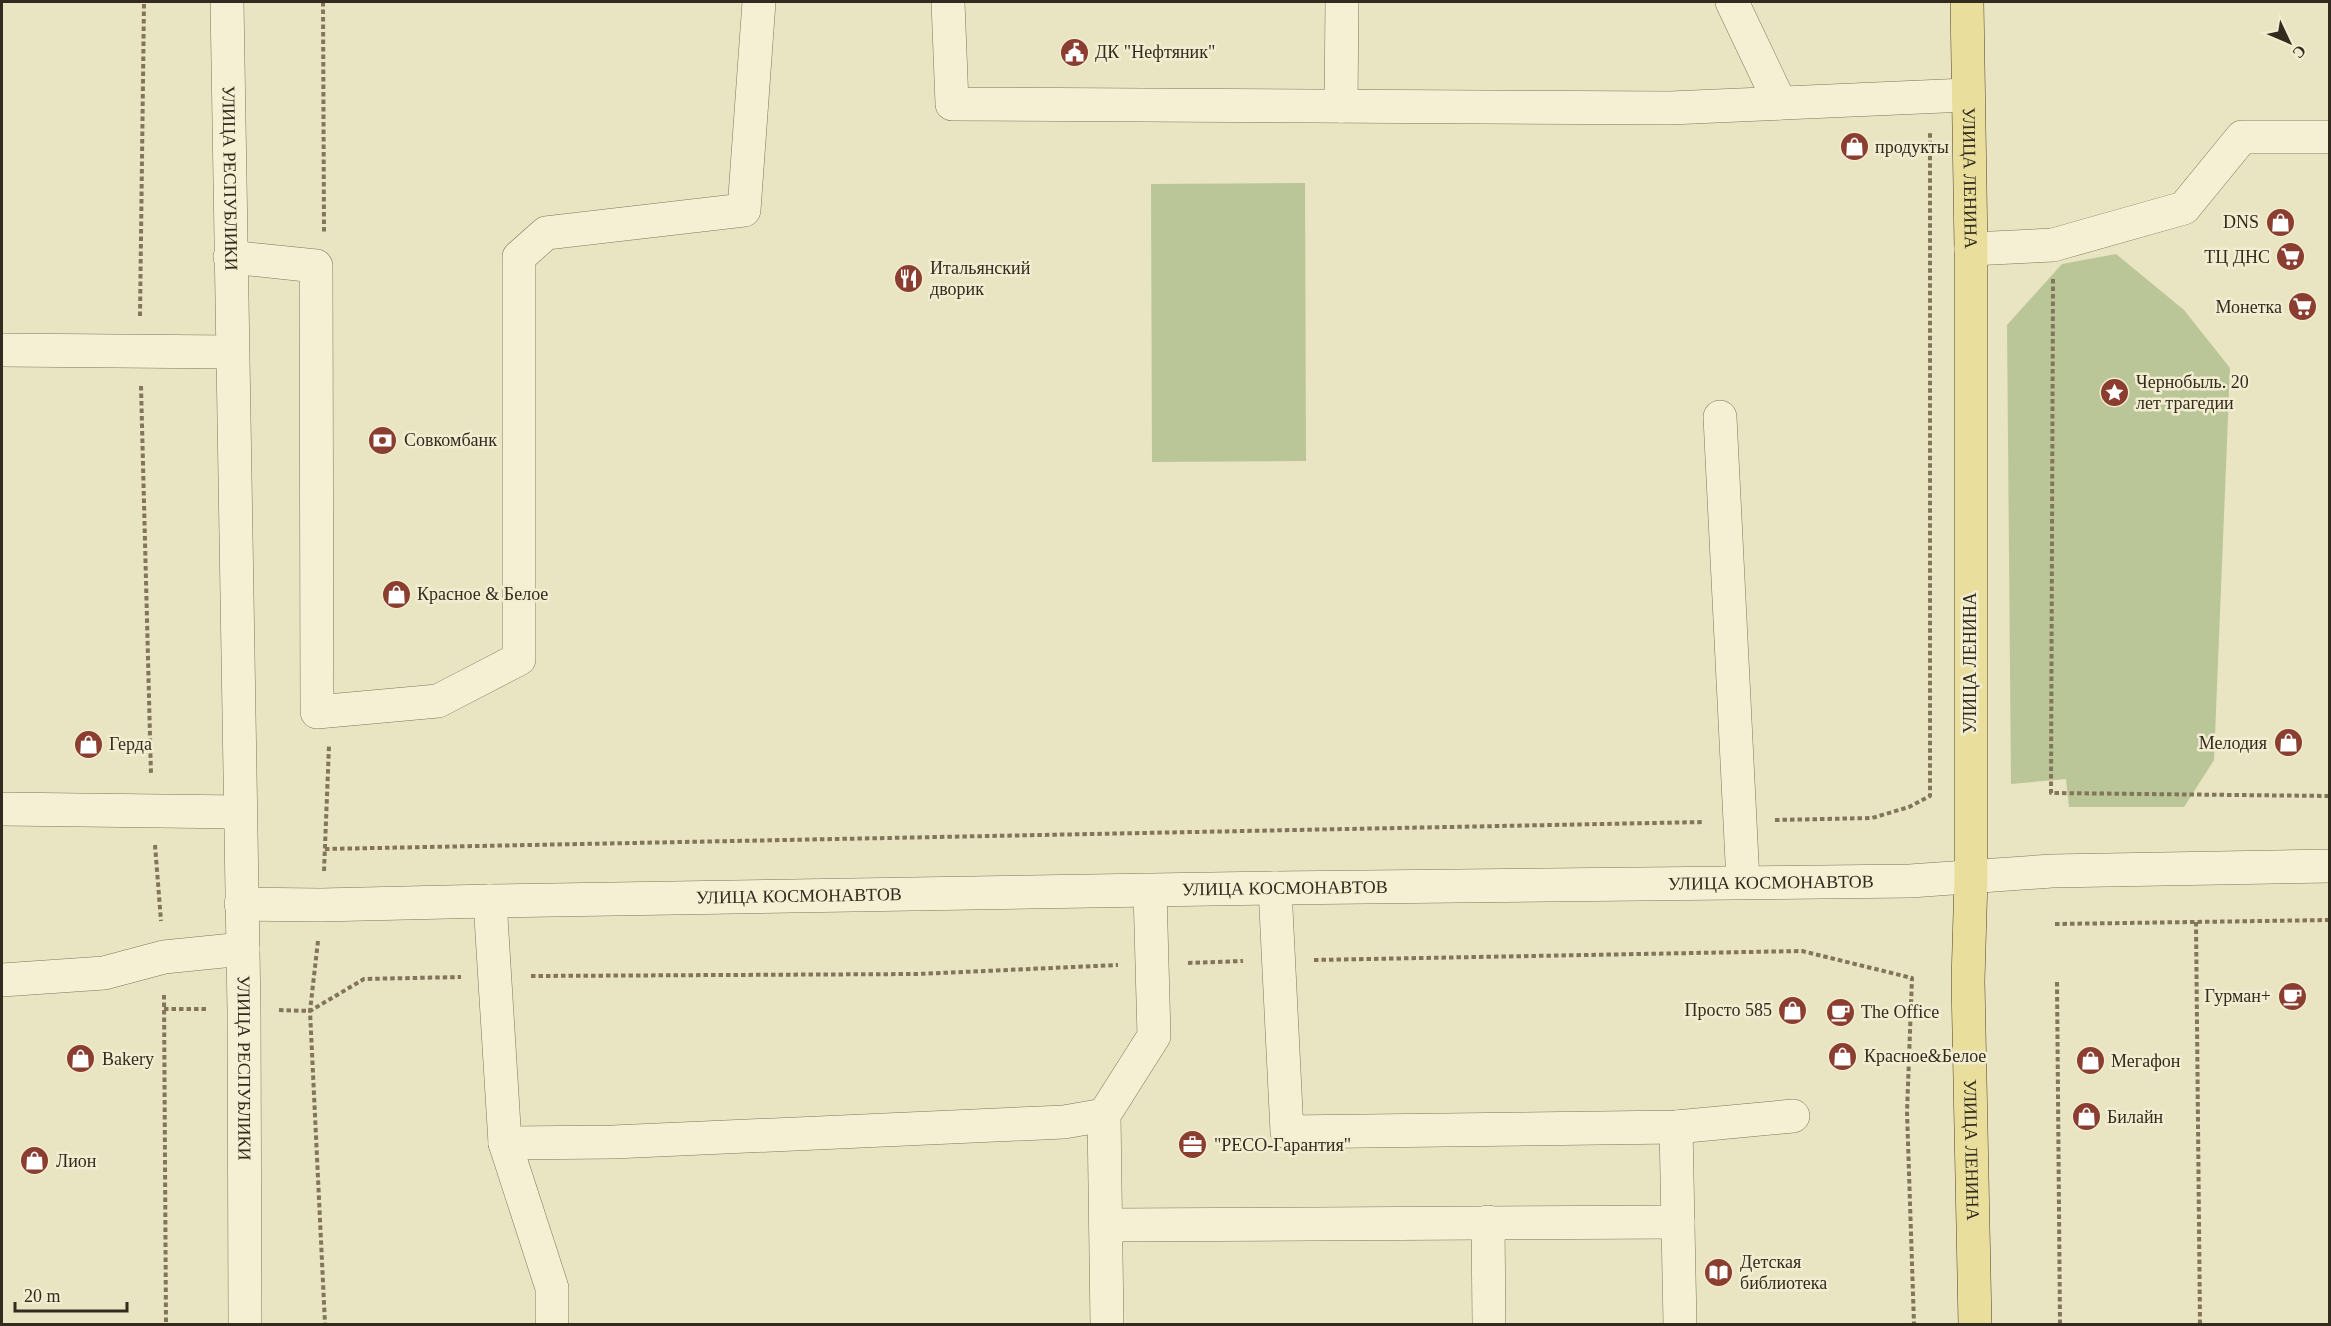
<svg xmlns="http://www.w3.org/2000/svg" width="2331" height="1326" viewBox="0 0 2331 1326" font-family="'Times New Roman',serif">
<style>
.green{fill:#bac697}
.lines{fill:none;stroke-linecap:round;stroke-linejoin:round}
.minor-casing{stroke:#82755a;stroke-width:34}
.major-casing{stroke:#4f432f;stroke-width:34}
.path{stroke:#82755a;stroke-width:4;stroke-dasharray:4.5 3;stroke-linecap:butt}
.minor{stroke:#f5f0d4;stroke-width:33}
.major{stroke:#eade9c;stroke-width:33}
.labels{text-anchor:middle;stroke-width:5;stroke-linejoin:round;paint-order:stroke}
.poi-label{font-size:18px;fill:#332b1d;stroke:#f2edd0;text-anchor:start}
.street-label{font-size:18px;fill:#332b1d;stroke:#f2edd0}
</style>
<rect width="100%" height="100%" fill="#e9e4c2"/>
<path class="green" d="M1305,183L1306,461L1152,462L1151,184Z
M2116,254L2184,310L2230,368L2214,760L2184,807H2069L2066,779L2011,784L2007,325L2062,264Z"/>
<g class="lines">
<defs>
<g id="minor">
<path id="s1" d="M227,2L244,1010L245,1324"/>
<path d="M948,2L952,104L1670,108L1967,95"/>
<path d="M1732,2L1780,103"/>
<path d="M1341,106L1342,2"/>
<path d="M1971,249L2053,245L2184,208L2242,137H2330"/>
<path d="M230,257L316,266L317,712L438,701L519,659V257L546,233L744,210L759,2"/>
<path d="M2,350L231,352"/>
<path d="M1720,417L1743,882"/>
<path d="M2,809L240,812"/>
<path d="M1275,888L1287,1132L1676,1127L1793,1116"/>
<path d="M490,901L505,1143L552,1288V1324"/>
<path id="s2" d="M241,904L321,905L490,901L1275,888L1910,881L2052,871L2330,866"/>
<path d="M2,980L104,973L164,957L243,949"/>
<path d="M1676,1127L1680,1324"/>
<path d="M505,1143L613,1142L1064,1122L1104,1115"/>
<path d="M1488,1222L1489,1324"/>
<path d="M1106,1225L1678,1222"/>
<path d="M1107,1324L1104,1115L1154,1036L1150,891"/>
</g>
<g id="major">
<path id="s3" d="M1967,2L1971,249V878L1968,981L1975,1324"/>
</g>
</defs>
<use href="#minor" class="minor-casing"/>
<use href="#major" class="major-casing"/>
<path class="path" d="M323,2L324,232
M2053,279L2051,793L2330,796
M140,316L144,2
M141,386L151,775
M1775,820L1872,818L1909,807L1930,796V132
M155,845L161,921
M325,849L1704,822
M324,871L329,746
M2196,922L2200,1324
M2055,924L2330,920
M318,941L310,1011L325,1324
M1314,960L1802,951L1912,978L1907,1112L1914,1324
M1188,963L1243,961
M531,976L918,974L1118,965
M2057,982L2060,1324
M164,995L166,1324
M164,1009H208
M279,1010L310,1011L364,979L461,977"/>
<use href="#minor" class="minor"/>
<use href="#major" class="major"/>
</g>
<defs>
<symbol id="civic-disc" viewBox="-11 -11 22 22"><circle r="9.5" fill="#8b3d30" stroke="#f2edd0"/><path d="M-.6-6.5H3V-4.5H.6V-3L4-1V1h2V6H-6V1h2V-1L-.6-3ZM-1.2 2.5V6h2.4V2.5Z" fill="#fff"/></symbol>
<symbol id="shop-disc" viewBox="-11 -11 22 22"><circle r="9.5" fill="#8b3d30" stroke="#f2edd0"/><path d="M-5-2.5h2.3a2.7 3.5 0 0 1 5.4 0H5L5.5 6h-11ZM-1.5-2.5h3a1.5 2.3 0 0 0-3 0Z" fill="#fff"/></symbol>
<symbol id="supermarket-disc" viewBox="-11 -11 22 22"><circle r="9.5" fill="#8b3d30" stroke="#f2edd0"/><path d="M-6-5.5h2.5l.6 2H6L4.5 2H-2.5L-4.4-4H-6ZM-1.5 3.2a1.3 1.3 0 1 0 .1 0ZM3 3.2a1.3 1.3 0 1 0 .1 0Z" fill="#fff"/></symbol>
<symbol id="restaurant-disc" viewBox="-11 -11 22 22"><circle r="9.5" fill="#8b3d30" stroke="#f2edd0"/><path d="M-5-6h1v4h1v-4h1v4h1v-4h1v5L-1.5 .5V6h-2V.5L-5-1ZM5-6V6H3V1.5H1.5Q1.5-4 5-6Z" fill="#fff"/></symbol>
<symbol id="sight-disc" viewBox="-11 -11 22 22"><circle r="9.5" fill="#8b3d30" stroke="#f2edd0"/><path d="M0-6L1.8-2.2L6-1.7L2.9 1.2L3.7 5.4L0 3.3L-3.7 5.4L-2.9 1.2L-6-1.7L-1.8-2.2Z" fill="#fff"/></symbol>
<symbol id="bank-disc" viewBox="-11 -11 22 22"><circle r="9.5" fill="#8b3d30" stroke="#f2edd0"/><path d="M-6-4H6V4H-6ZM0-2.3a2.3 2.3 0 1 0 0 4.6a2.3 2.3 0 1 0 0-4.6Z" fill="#fff"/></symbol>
<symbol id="cafe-disc" viewBox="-11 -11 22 22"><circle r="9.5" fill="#8b3d30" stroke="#f2edd0"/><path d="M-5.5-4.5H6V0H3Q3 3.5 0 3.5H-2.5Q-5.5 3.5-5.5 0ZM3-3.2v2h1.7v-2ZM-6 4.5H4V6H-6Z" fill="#fff"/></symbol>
<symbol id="office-disc" viewBox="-11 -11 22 22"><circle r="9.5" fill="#8b3d30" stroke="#f2edd0"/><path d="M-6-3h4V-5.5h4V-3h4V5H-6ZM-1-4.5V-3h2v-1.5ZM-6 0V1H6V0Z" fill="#fff"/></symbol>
<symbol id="library-disc" viewBox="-11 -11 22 22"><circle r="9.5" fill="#8b3d30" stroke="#f2edd0"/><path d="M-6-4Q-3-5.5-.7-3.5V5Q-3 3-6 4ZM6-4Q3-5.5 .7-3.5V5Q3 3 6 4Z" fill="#fff"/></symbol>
</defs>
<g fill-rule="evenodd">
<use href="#civic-disc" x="1058" y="36" width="33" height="33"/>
<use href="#shop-disc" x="1838" y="130" width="33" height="33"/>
<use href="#shop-disc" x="2264" y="206" width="33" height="33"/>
<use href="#supermarket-disc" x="2274" y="240" width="33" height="33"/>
<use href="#restaurant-disc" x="892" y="262" width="33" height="33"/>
<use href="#supermarket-disc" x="2286" y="290" width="33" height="33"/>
<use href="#sight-disc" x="2098" y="376" width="33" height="33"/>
<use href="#bank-disc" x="366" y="424" width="33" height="33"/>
<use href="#shop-disc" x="380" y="578" width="33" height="33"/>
<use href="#shop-disc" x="2272" y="726" width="33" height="33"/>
<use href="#shop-disc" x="72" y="728" width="33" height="33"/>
<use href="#cafe-disc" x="2276" y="980" width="33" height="33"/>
<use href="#shop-disc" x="1776" y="994" width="33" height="33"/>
<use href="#cafe-disc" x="1824" y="996" width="33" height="33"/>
<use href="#shop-disc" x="1826" y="1040" width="33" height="33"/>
<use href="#shop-disc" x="64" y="1042" width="33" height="33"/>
<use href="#shop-disc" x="2074" y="1044" width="33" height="33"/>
<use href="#shop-disc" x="2070" y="1100" width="33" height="33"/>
<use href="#office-disc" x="1176" y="1128" width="33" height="33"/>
<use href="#shop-disc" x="18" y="1144" width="33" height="33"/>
<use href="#library-disc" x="1702" y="1256" width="33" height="33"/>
</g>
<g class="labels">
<g class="poi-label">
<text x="1095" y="58">ДК "Нефтяник"</text>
<text x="1875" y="153">продукты</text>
<text x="2259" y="228" text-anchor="end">DNS</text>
<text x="2270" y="263" text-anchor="end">ТЦ ДНС</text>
<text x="930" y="274">Итальянский<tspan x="930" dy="21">дворик</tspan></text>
<text x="2282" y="313" text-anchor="end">Монетка</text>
<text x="2136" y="388">Чернобыль. 20<tspan x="2136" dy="21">лет трагедии</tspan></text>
<text x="404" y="446">Совкомбанк</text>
<text x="417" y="600">Красное &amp; Белое</text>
<text x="2267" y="749" text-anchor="end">Мелодия</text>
<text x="109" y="750">Герда</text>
<text x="2271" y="1002" text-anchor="end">Гурман+</text>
<text x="1772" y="1016" text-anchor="end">Просто 585</text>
<text x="1861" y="1018">The Office</text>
<text x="1864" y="1062">Красное&amp;Белое</text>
<text x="102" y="1065">Bakery</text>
<text x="2111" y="1067">Мегафон</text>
<text x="2107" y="1123">Билайн</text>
<text x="1214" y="1151">"РЕСО-Гарантия"</text>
<text x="56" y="1167">Лион</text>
<text x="1740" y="1268">Детская<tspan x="1740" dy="21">библиотека</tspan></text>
</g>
<g class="street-label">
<text dy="6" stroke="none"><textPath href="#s1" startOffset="176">УЛИЦА РЕСПУБЛИКИ</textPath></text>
<text dy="6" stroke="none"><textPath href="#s3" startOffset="176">УЛИЦА ЛЕНИНА</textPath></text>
<text transform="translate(1970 663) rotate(-90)" y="6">УЛИЦА ЛЕНИНА</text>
<text dy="6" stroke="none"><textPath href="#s2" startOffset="1530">УЛИЦА КОСМОНАВТОВ</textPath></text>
<text dy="6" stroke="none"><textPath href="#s2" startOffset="1044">УЛИЦА КОСМОНАВТОВ</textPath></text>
<text dy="6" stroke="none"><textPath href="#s2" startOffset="558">УЛИЦА КОСМОНАВТОВ</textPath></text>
<text dy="6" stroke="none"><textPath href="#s1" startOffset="1066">УЛИЦА РЕСПУБЛИКИ</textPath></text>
<text dy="6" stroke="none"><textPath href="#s3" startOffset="1148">УЛИЦА ЛЕНИНА</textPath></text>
</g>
</g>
<rect width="2331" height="1326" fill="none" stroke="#332b1d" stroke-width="6"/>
<g transform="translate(2289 42) rotate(134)" stroke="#f2edd0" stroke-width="4.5" paint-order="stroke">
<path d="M0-4.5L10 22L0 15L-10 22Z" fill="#332b1d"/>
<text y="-9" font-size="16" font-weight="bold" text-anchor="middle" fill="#332b1d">С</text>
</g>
<path d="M15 1302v9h112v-9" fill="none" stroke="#332b1d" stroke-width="3"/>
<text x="24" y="1302" font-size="18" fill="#332b1d" stroke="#f2edd0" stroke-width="4.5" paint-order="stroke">20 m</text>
</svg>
